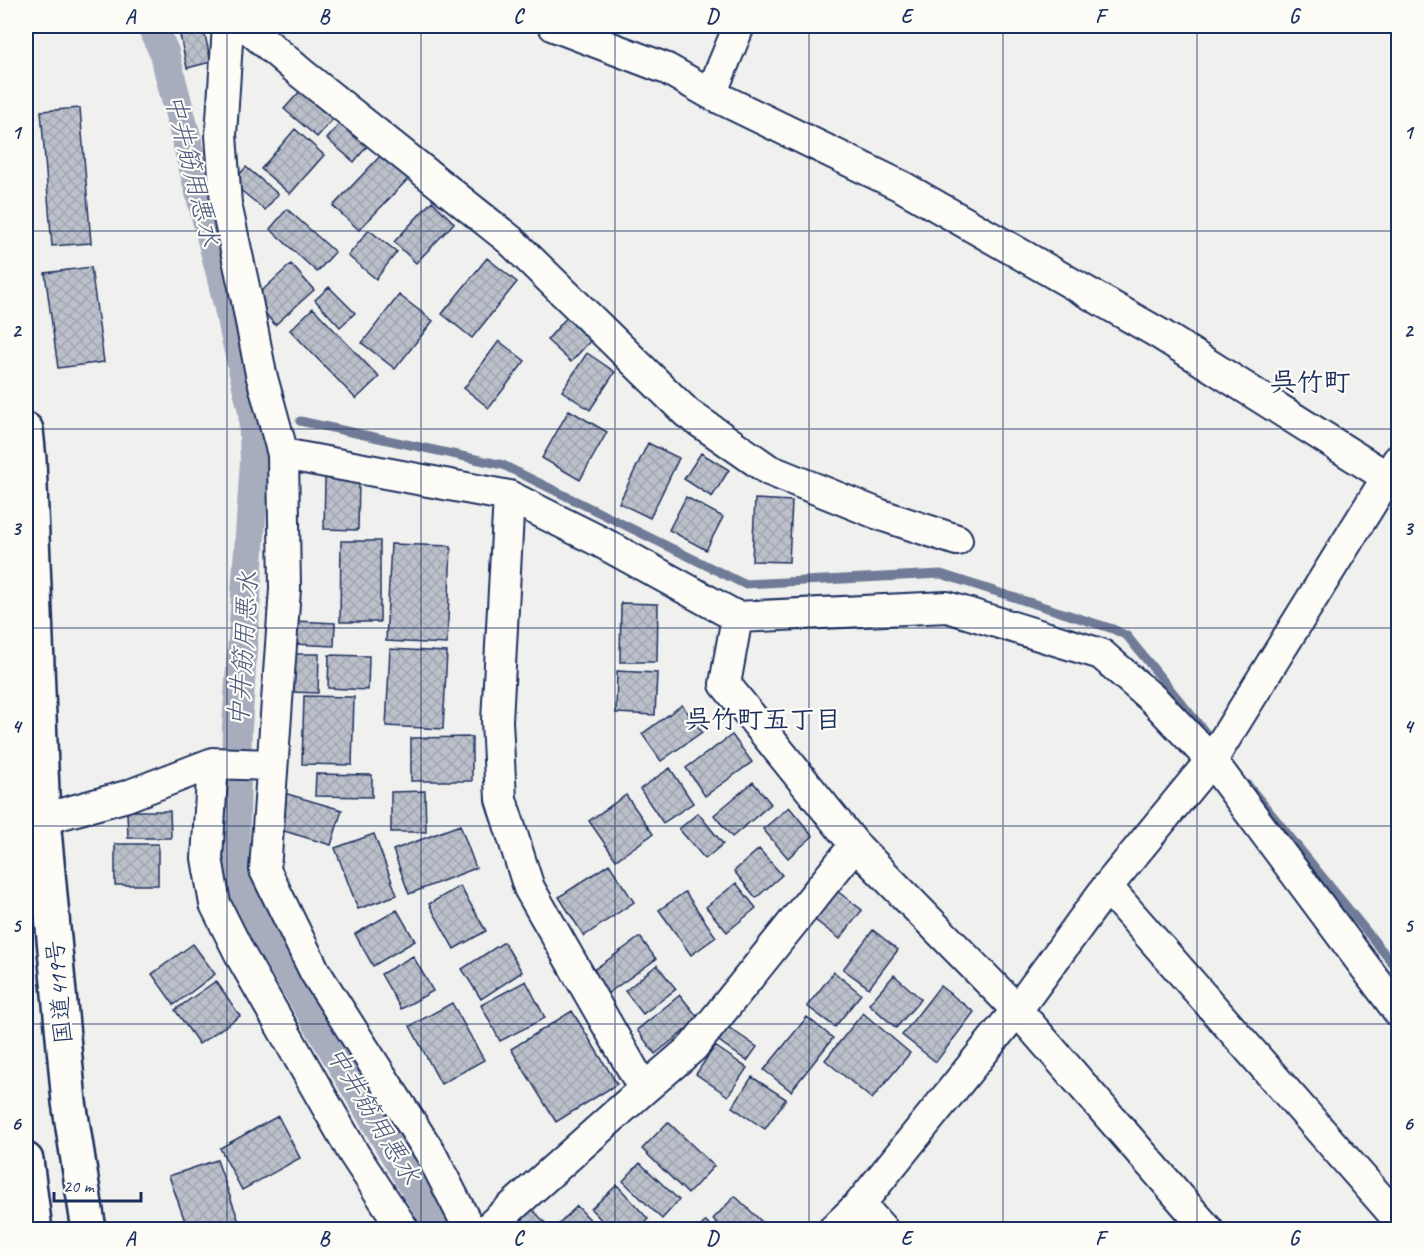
<svg xmlns="http://www.w3.org/2000/svg" width="1424" height="1255" viewBox="0 0 1424 1255" font-family="Caveat,'Klee One',sans-serif">
<style>
.lines{fill:none;stroke-linecap:round;stroke-linejoin:round}
.stream{stroke:#6f7b97;stroke-width:9}
.canal{stroke:#a7adbd;stroke-width:30}
.building{fill:url(#building-cross-hatch);stroke:#1b2f5e;stroke-width:1.5}
.minor-casing{stroke:#1b2f5e;stroke-width:34}
.highway-casing{stroke:#1b2f5e;stroke-width:38}
.minor{stroke:#fdfcf7;stroke-width:30}
.highway{stroke:#fdfcf7;stroke-width:33}
.grid{fill:none;stroke:#1b2f5e;stroke-width:1.5;stroke-opacity:0.55}
.labels{text-anchor:middle;stroke-width:4.5;stroke-linejoin:round;paint-order:stroke}
.street-label{font-size:24px;fill:#1b2f5e;stroke:#fdfcf7}
.water-label{font-size:26px;font-style:italic;fill:#4c5b7f;stroke:#fdfcf7}
.neighbourhood-label{font-size:26px;font-weight:bold;fill:#1b2f5e;stroke:#fdfcf7}
.quarter-label{font-size:27px;font-weight:bold;fill:#1b2f5e;stroke:#fdfcf7}
.neatline{fill:none;stroke:#1b2f5e;stroke-width:2}
.grid-label{font-size:20px;text-anchor:middle;font-weight:bold;fill:#1b2f5e}
</style>
<defs>
<pattern id="building-cross-hatch" width="8" height="8" patternUnits="userSpaceOnUse" patternTransform="scale(1.5)"><rect width="8" height="8" fill="#bbc0ca"/><path d="M0 0l8 8M0 8l8-8" fill="none" stroke="#a0a5b0"/></pattern>
</defs>
<rect width="100%" height="100%" fill="#f0f0ee"/>
<filter id="ink" filterUnits="userSpaceOnUse"><feTurbulence type="fractalNoise" baseFrequency=".0167" numOctaves="2"/><feDisplacementMap in="SourceGraphic" scale="12" xChannelSelector="R" yChannelSelector="G"/><feConvolveMatrix kernelMatrix="1 2 1 2 8 2 1 2 1" color-interpolation-filters="sRGB"/></filter>
<g filter="url(#ink)">
<g class="lines">
<path class="stream" d="M253,411H255
M300,421L503,465L744,584L941,574L1113,629L1127,636L1210,738
M1247,784L1398,970"/>
<path class="canal" d="M152,26L164,52L220,270L253,411L255,461L237,727L234,868L254,915L409,1178L442,1230"/>
</g>
<path class="building" d="M178,26H203L211,62L187,68Z
M302,89L334,118L317,137L284,109Z
M80,108L91,243L52,246L41,111Z
M345,117L372,140L354,162L327,139Z
M295,129L324,155L290,194L261,169Z
M382,154L408,179L359,230L333,206Z
M246,167L278,194L265,210L232,183Z
M432,201L454,223L416,263L394,242Z
M287,209L335,252L317,272L270,229Z
M369,230L397,252L376,279L348,256Z
M487,258L517,282L472,338L442,314Z
M291,264L314,290L275,325L253,299Z
M91,267L104,362L58,368L45,273Z
M329,287L355,313L340,327L315,300Z
M399,295L433,321L395,369L362,343Z
M313,308L379,377L356,399L290,330Z
M567,317L591,340L571,362L547,340Z
M499,341L525,361L489,408L464,388Z
M587,353L615,372L590,410L562,391Z
M569,410L607,432L580,480L542,458Z
M648,443L679,458L650,518L619,503Z
M701,453L729,470L712,497L684,479Z
M325,478L359,479L358,530L324,529Z
M686,497L723,517L706,550L669,530Z
M755,499L792,501L789,562L752,561Z
M341,541H380V622H340Z
M391,544L451,546L447,644L386,641Z
M621,603L658,604L657,662H620Z
M295,621L335,623L334,646L294,644Z
M390,649L447,652L443,729L386,726Z
M291,654H319L318,693L290,692Z
M329,655L369,656L368,690L328,688Z
M617,671L657,673L655,715L616,713Z
M304,696L354,697L352,765L302,764Z
M682,705L702,732L661,761L642,734Z
M732,735L752,762L705,796L686,768Z
M472,737V781H411V738Z
M670,768L693,803L663,823L640,789Z
M316,774L372,775V797L315,796Z
M753,782L771,804L732,837L714,815Z
M425,791L426,832H391V792Z
M284,793L342,810L331,845L274,828Z
M626,795L653,834L616,860L589,821Z
M789,807L813,836L788,858L763,829Z
M127,811H170L171,838H128Z
M698,813L723,844L705,859L679,829Z
M460,825L476,868L409,894L393,850Z
M374,834L397,895L358,909L335,848Z
M115,844H158V885H115Z
M759,849L782,875L756,898L734,871Z
M609,864L634,902L584,936L559,897Z
M736,883L756,908L727,932L706,907Z
M460,886L486,931L454,949L429,904Z
M837,891L862,910L840,939L815,920Z
M685,892L716,937L691,955L659,910Z
M397,910L415,941L373,966L355,934Z
M873,930L898,950L869,988L843,969Z
M640,937L656,959L604,996L588,974Z
M504,942L522,972L481,999L462,969Z
M193,944L215,974L174,1005L152,974Z
M413,956L433,991L401,1009L381,974Z
M657,965L676,989L643,1014L625,991Z
M834,972L861,994L835,1027L807,1006Z
M894,975L921,999L896,1028L869,1004Z
M216,981L240,1016L199,1044L175,1010Z
M526,981L545,1018L500,1041L481,1005Z
M940,986L974,1012L936,1062L902,1035Z
M680,995L699,1019L655,1054L637,1030Z
M452,1003L484,1060L441,1084L410,1026Z
M572,1011L617,1084L556,1122L511,1049Z
M863,1013L910,1053L872,1099L825,1060Z
M807,1017L833,1038L791,1091L764,1070Z
M728,1027L757,1047L747,1061L719,1041Z
M715,1046L747,1068L728,1096L696,1074Z
M752,1077L786,1099L765,1129L732,1107Z
M278,1116L300,1158L242,1190L220,1148Z
M668,1122L714,1166L688,1194L642,1149Z
M217,1160L242,1230H188L169,1176Z
M640,1163L679,1200L662,1219L623,1181Z
M617,1185L648,1219L637,1230H611L591,1209Z
M735,1196L762,1222L755,1230H723L713,1219Z
M577,1206L600,1230H564L559,1224Z
M532,1209L552,1230H511Z
M706,1221L714,1230H697Z"/>
<g class="lines">
<defs>
<path id="minor" d="M228,26L221,135L226,204L246,296L261,374L283,454L285,589L265,870L315,972L431,1154L470,1230
M246,26L301,73L510,240L687,413L769,470L881,515L957,540
M554,26L667,69L711,94L903,187L1160,334L1398,484
M711,94L739,26
M283,454L509,496L601,542L737,617L947,607L1101,654L1155,701L1211,760L1398,1011
M509,496L497,721L501,799L529,888L644,1089
M737,617L725,684L855,845L1017,1010L1208,1230
M213,763L207,858L215,904L241,956L354,1154L404,1230
M43,819L127,796L213,763L272,765
M1107,887L1397,1218
M860,1204L883,1230
M486,1230L644,1089L693,1047L855,845
M833,1230L860,1204L1017,1010L1107,887L1213,758L1398,460"/>
<path id="highway" d="M26,430L29,460L43,819L69,1102L89,1230
M26,1160L35,1230"/>
</defs>
<use href="#minor" class="minor-casing"/>
<use href="#highway" class="highway-casing"/>
<use href="#minor" class="minor"/>
<use href="#highway" class="highway"/>
</g>
</g>
<path class="grid" d="M227,26V1230M421,26V1230M615,26V1230M809,26V1230M1003,26V1230M1197,26V1230M26,231H1398M26,429H1398M26,628H1398M26,826H1398M26,1024H1398"/>
<g class="labels">
<g class="street-label">
<text transform="translate(59 992) rotate(-95)" y="8">国道419号</text>
</g>
<g class="water-label">
<text transform="translate(193 170) rotate(76)" y="9">中井筋用悪水</text>
<text transform="translate(243 649) rotate(-86)" y="9">中井筋用悪水</text>
<text transform="translate(374 1115) rotate(59)" y="9">中井筋用悪水</text>
</g>
<g class="neighbourhood-label">
<text x="763" y="728">呉竹町五丁目</text>
</g>
<g class="quarter-label">
<text x="1310" y="391">呉竹町</text>
</g>
</g>
<rect width="1424" height="1255" fill="none" stroke="#fdfcf7" stroke-width="66"/>
<path d="M54 1192v9h87v-9" fill="none" stroke="#1b2f5e" stroke-width="3"/>
<text x="63" y="1192" font-size="18" fill="#1b2f5e" stroke="#fdfcf7" stroke-width="4.5" paint-order="stroke">20 m</text>
<rect x="33" y="33" width="1358" height="1189" class="neatline"/>
<g class="grid-label">
<text x="130" y="23">A</text>
<text x="324" y="23">B</text>
<text x="518" y="23">C</text>
<text x="712" y="23">D</text>
<text x="906" y="23">E</text>
<text x="1100" y="23">F</text>
<text x="1294" y="23">G</text>
<text x="16" y="139">1</text>
<text x="1408" y="139">1</text>
<text x="16" y="337">2</text>
<text x="1408" y="337">2</text>
<text x="16" y="535">3</text>
<text x="1408" y="535">3</text>
<text x="16" y="733">4</text>
<text x="1408" y="733">4</text>
<text x="16" y="932">5</text>
<text x="1408" y="932">5</text>
<text x="16" y="1130">6</text>
<text x="1408" y="1130">6</text>
<text x="130" y="1245">A</text>
<text x="324" y="1245">B</text>
<text x="518" y="1245">C</text>
<text x="712" y="1245">D</text>
<text x="906" y="1245">E</text>
<text x="1100" y="1245">F</text>
<text x="1294" y="1245">G</text>
</g>
</svg>
